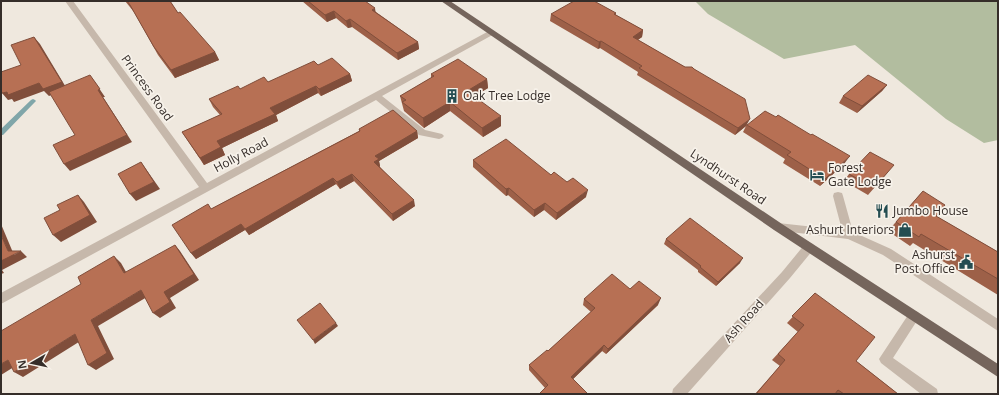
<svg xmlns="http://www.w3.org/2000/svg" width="999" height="395" viewBox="0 0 999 395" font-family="'Open Sans',sans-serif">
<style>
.green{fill:#b2bd9f}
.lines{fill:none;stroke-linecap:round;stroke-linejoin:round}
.stream{fill:#80a6a9;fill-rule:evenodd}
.minor{fill:#c6b8ab;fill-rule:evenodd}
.major{fill:#75655c;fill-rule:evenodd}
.wall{fill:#9d6048}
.shaded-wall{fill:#804e3b}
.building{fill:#b77054;stroke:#804e3b}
.labels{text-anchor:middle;stroke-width:3.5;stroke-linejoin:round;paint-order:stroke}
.street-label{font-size:12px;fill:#352d29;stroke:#f7f2ea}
.poi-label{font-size:12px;fill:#352d29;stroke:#f7f2ea;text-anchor:start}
</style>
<rect width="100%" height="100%" fill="#efe8de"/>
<path class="green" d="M695,1H998V140L984,143L946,119L855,45L784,59L708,14Z"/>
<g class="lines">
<path class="stream" d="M33,99L35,100L36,101L35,102L3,135H1V129L31,100Z"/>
<path class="minor" d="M65,1H73L207,183L489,31H492L496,33L382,96L425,130L442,134L444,136L442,138L439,139L419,135L376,100L1,304V293L199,187Z
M838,192L842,193L843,196L853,232L891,249L998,319V331L883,255L848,239L774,230L773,227L774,224L778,223L842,230L833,196L834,193Z
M809,243L813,244L814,247L813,250L790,278L687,394H672L673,389L782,272L805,244Z
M914,311L918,312L920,316L893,358L937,389L938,394H921L881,363L879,359L910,312Z"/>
<path class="major" d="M441,1H450L782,224L998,364V377L774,230Z"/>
</g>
<path class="wall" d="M125,1H170L178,13L215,52L219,60L175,78L158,55L134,12Z
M302,1H365L376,12L418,42L419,49L398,60L352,27L348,28L336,18L327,22Z
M616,13V15L643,30L642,37L638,40L685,67L694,69L747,125L844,164L820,186L783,163L785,159L743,132L746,126L735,135L637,75L638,72L600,48L598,49L550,21L551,14Z
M318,65L350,74L352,81L321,96L318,93L276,115L278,121L222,148L225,155L204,165L182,132L220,115L213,107L209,99L240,89L268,82Z
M431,74L487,79L488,88L475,96L501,126L483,137L450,111L424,128L404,111L400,96L431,78Z
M887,85L882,91L857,113L839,103L843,96Z
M359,129L417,131L418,138L379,161L380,166V167L415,206L393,221L354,181L340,189L336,184L249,235L245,230L196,259L191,253L211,209L359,131Z
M473,160L551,175L586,197L556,220L544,210L534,217L508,195L506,196L473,167Z
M888,172L868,195L844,181L849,174Z
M923,191L936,216L998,252V295L913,243L910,246L888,231Z
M666,239L740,263L716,286L698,272V270L664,244Z
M630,289L658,305L606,354L602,351L573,379L545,388L529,370V365L548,351L591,312L583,305L584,299Z
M815,293L856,361L898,394H755L780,366L772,360L798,332L787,323Z"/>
<path class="shaded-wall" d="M375,8L376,15L372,10Z
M334,11L336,18L327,22L325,15Z
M350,19L352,27L348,28L346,21Z
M643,30L642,37L631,44L633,37Z
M34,37L40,44L67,89L49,96L44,91L14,102L12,99L8,100L2,93L39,83Z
M601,41L600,48L598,49L599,42Z
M418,42L419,49L398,60L397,53Z
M215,52L219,60L175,78L171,70Z
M350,74L352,81L321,96L319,89Z
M90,75L105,97H103L132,142L70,171L64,164L98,90Z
M487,79L488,88L468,100L467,91Z
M887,85L882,91L857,113L862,106Z
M316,86L318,93L276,115L278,121L222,148L225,155L204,165L200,158L217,141L270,108Z
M450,102V111L424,128L423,118Z
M501,116V126L483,137L482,128Z
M750,119L746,126L735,135L738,128Z
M417,131L418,138L379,161L380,166L376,169L374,162L375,156Z
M850,156L844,164L820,186L825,179Z
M141,162L160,189L136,201L130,194Z
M352,174L354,181L340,189L337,182Z
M333,178L336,184L249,235L245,229Z
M509,188L508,195L506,196V189Z
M588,190L586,197L556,220L557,213Z
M78,195L84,202L97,222L61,242L53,235Z
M414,200L415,206L393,221L392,214Z
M545,203L544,210L534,217V210Z
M1,224L14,255L21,251L27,257L2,270L4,273L1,274V261L8,251L1,235Z
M241,224L245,230L196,259L191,253Z
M175,245L180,251L199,280L170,298L176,308L160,318L153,313L164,292Z
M114,256L121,263L130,279L124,273Z
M743,258L740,263L716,286L718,282Z
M141,290L147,297L98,326L114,359L96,370L88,365L91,320Z
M661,298L658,305L606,354L608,349Z
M336,323L338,326L315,344L313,340Z
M75,334L82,340L23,377L14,372Z
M604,345L602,351L570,382L571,377Z
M8,360L17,365L1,375V364Z"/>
<path class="building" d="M127,1H170L178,13L180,12L215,52L171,70L154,47L130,5Z
M308,1H365L375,8L372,10L418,42L397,53L350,19L346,21L334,11L325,15Z
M574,1H594L616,13L614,14L643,30L633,37L685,67H692L694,69L745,99L750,119L738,128L639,68L642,66L601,41L599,42L551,14Z
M34,37L62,82L43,89L39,83L8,95L7,92L2,93L1,90V72L21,65L11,45Z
M332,58L350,74L319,89L316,86L270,108L275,114L217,141L221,147L200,158L182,132L222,114L209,99L238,86L240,89L264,77L268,82L314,61L318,65Z
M458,59L487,79L467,91L501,116L482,128L450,102L423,118L402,102L406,100L400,96L434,76L431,74Z
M90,75L100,89L98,90L127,135L64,164L53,145L75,135L49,92Z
M868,75L887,85L862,106L843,96Z
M393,110L417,131L375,156L379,159L374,162L414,200L392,214L352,174L337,182L333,178L245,229L241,224L191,253L172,225L208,204L211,209L360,131L359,129Z
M765,111L776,117L778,115L811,135L812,134L850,156L825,179L787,155L791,152L747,125Z
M506,139L551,175L554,172L567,182L573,178L588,190L557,213L545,203L534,210L509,188L506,189L473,160Z
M870,152L894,165L874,188L849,174Z
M141,162L154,182L130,194L118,174Z
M923,191L945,205L936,216L998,252V279L921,234L919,237L896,222Z
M78,195L90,215L53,235L44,218L60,210L57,205Z
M690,218L743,258L718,282L700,267L701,266L666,239Z
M1,235L8,251H21L1,261Z
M175,245L194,274L164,292L170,302L153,313L141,290L91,320L107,353L88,365L75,334L14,372L8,360L1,364V331L81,284L78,277L114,256L124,273Z
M612,274L630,289L639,281L661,298L608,349L604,345L571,377L588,394H539L548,385L529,365L547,350L548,351L595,308L584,299Z
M815,293L875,337L856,361L898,394H844L838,390L835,394H756L785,360L778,354L804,325L792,316Z
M320,303L336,323L313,340L297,320Z"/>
<defs>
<symbol id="building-bare" viewBox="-9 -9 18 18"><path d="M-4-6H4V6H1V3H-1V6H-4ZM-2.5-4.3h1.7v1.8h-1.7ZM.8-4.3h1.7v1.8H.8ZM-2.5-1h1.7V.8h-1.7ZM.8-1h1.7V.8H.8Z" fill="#244d51" stroke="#f7f2ea" stroke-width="2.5" paint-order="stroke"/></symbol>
<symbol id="hotel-bare" viewBox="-9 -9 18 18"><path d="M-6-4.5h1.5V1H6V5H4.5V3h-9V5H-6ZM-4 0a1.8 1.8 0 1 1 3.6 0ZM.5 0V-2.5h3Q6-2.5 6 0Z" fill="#244d51" stroke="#f7f2ea" stroke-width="2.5" paint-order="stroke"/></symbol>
<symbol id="restaurant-bare" viewBox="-9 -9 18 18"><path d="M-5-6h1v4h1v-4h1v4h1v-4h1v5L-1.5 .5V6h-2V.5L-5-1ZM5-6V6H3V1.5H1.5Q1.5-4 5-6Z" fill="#244d51" stroke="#f7f2ea" stroke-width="2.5" paint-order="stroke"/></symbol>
<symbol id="shop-bare" viewBox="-9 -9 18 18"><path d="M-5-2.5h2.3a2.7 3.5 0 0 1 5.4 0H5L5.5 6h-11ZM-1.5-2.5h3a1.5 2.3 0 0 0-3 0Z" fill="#244d51" stroke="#f7f2ea" stroke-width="2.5" paint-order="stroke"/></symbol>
<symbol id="civic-bare" viewBox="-9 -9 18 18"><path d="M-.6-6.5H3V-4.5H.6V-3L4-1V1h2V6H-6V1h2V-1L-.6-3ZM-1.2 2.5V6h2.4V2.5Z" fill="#244d51" stroke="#f7f2ea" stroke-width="2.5" paint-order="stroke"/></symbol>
</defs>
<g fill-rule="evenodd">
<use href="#building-bare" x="442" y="86" width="20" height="20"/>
<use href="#hotel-bare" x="807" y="165" width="20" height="20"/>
<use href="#restaurant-bare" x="872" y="201" width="20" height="20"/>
<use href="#shop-bare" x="895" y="220" width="20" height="20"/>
<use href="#civic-bare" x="956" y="252" width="20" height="20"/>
</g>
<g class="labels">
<g class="street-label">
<text transform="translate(147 88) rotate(54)" y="4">Princess Road</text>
<text transform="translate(241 155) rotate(-28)" y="4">Holly Road</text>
<text transform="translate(728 177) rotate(34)" y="4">Lyndhurst Road</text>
<text transform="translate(744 321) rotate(-48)" y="4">Ash Road</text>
</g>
<g class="poi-label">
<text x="463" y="100">Oak Tree Lodge</text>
<text x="828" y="172">Forest<tspan x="828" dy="14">Gate Lodge</tspan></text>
<text x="893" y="215">Jumbo House</text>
<text x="894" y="234" text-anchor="end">Ashurt Interiors</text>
<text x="955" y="259" text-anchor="end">Ashurst<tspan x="955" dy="14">Post Office</tspan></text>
</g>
</g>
<rect width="999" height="395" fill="none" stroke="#352d29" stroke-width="4"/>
<g transform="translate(32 363) rotate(261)" stroke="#f7f2ea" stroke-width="3" paint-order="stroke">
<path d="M0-3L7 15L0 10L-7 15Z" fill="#352d29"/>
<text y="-6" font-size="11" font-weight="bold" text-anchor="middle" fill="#352d29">N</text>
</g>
</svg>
